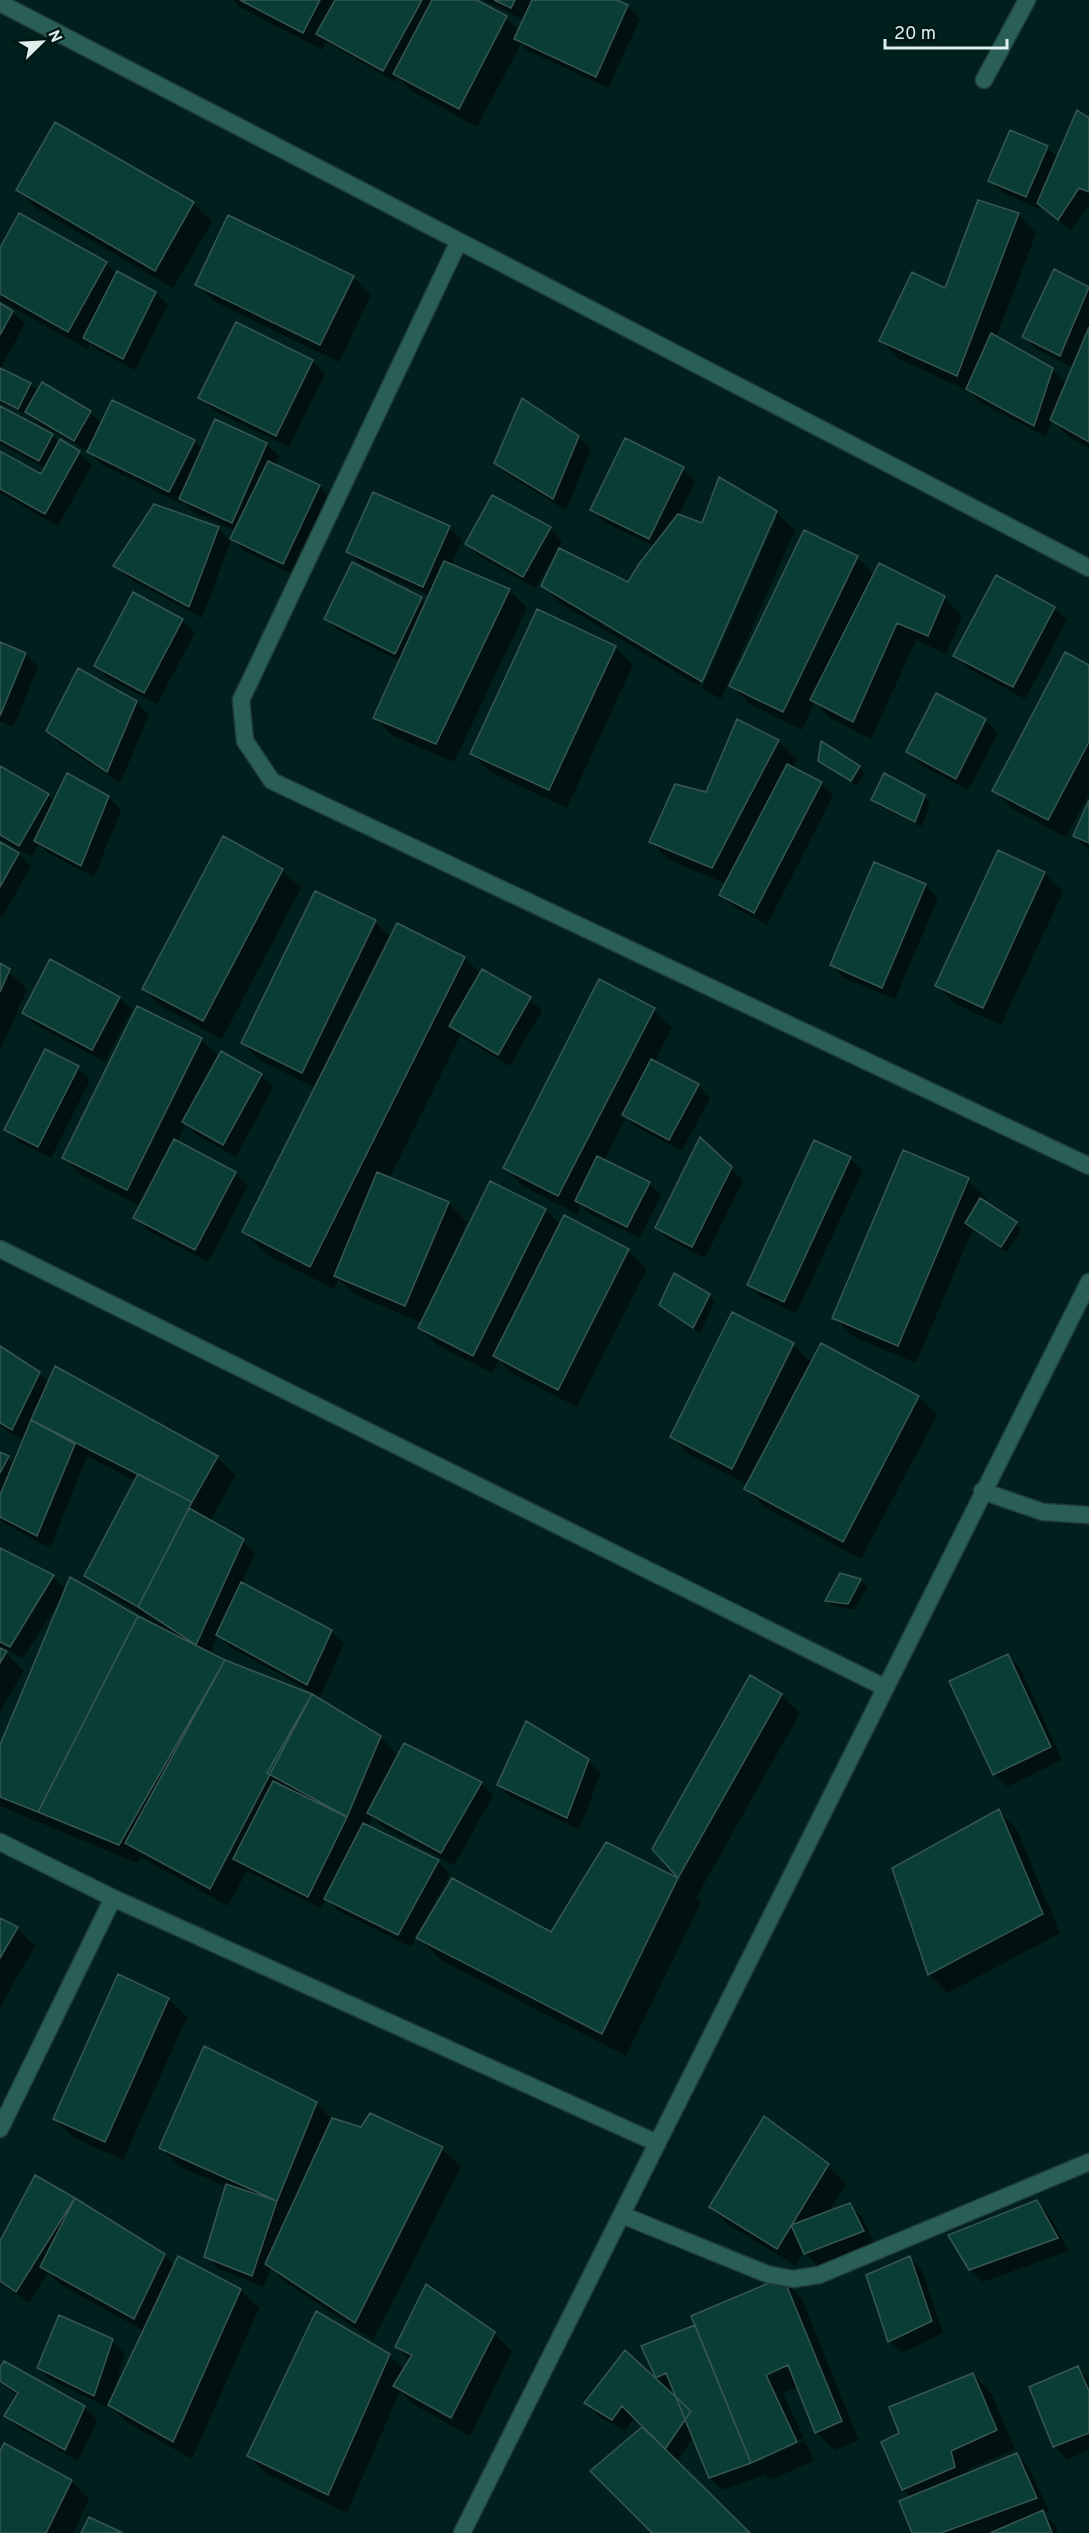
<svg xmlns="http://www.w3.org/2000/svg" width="1089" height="2533" viewBox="0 0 1089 2533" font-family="Overpass,sans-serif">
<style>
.shadow{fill:#0007;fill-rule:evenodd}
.building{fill:#0b3d37;stroke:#385752;stroke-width:1.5}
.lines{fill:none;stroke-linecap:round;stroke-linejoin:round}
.minor-casing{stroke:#203d3a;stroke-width:19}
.minor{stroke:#2a5f58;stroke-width:16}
</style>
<rect width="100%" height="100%" fill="#01201d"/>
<path class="shadow" d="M233,0H474L506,18L519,31L524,20L484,0H613L627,6L640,19L608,88L528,51L521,44L477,127L413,92L398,78L396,82L326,42L322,50L240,7Z
M1089,119V204L1071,231L1040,205L1039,209L1003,193L990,181L1047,147L1058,158Z
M18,190L193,203L212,222L173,288L36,208Z
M1018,214L1036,233L996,338L1052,369L1067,384L1074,368L1036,349L1024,336L1055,271L1089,289V448L1071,438L1052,420L1046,437L980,402L969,391L899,359L881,341L946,290Z
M0,251L106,263L117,274L155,293L168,305L135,370L97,350L90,343L87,349L1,301Z
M353,277L371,295L339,362L215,302L197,284Z
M0,305L12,312L25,324L0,369L30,384L36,390L32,397L90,412L102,424L194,441L203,450L266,444L279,456L275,466L319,486L332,499L296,576L245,551L232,539L236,531L194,512L183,501L182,504L102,465L88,451L39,424L26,411L25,414L0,402Z
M312,361L325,374L289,447L213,410L200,397Z
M0,408L52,435L60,443L79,452L92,465L58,526L0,493V452L41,476L45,468L0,444Z
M579,437L591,450L566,510L508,475L496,463Z
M683,469L695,481L679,515L703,524L776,512L795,530L721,699L702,688L777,516H773L699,686L561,604L542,586L556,559L553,557L536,588L479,556L466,543L550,529L562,541L558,549L629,584L654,546L604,522L592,509Z
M374,494L449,528L462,540L451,566L509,590L527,608L454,762L393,736L375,718L400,661L339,631L326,619L352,564L426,603L430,596L361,564L348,552Z
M218,529L231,541L202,618L128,578L115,565Z
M857,557L875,575L944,598L962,616L946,654L916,640L871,739L830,718L815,702L802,730L750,704L731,686Z
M1054,608L1067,620L1025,699L968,668L955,655Z
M182,620L195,633L157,704L108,678L96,666Z
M0,643L26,654L38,667L13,727L0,721Z
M615,647L633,665L567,808L490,772L472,754Z
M1089,667V794L1066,837L1012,809L994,790Z
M78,670L136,702L149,715L120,783L60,744L48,731Z
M985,720L998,733L968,790L920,765L908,752Z
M738,721L779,742L797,760L792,769L821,783L833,796L767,925L734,907L721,895L727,884L669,860L651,841L707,794Z
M820,761L859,767L865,773L857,786Z
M0,768L48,795L55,802L108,797L121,810L94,877L48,853L39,844L32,857L0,839Z
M924,796L930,803L922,827L879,806L873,800Z
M1089,804V850L1075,836Z
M0,843L18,854L31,866L3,916L0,915Z
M999,852L1045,874L1063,892L1001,1025L956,1004L937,986Z
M875,864L926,886L938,898L895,999L844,978L832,965Z
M282,870L301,888L222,1039L162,1007L144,989Z
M375,922L391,938L464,958L481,974L530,999L542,1011L510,1066L460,1036L389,1179L449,1204L467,1222L456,1249L458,1250L545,1210L561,1225L565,1217L628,1251L647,1269L577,1407L513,1374L499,1360L492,1373L438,1346L420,1328L422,1323L354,1294L339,1279L334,1289L267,1255L244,1232L316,1088L261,1061L243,1043Z
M0,965L27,989L0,1051Z
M119,998L132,1010L105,1062L36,1025L24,1013Z
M654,1010L672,1028L654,1062L698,1085L710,1098L682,1151L636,1127L626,1117L604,1161L649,1183L661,1195L640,1238L590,1214L581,1205L577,1214L523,1186L505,1167Z
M201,1039L219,1057L261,1075L273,1087L236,1157L197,1135L186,1124L177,1143L235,1173L248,1186L208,1262L147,1230L135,1218L141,1206L82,1176L64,1158Z
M78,1068L90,1080L51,1158L19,1142L6,1129Z
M850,1159L863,1171L796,1313L762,1297L749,1285Z
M731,1168L743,1181L705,1258L669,1240L656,1228Z
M968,1180L986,1198L984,1202L1022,1229L1007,1252L973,1229L916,1363L852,1336L834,1317Z
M709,1295L715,1301L700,1333L661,1305Z
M733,1314L793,1345L812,1363L919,1397L937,1415L861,1559L764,1507L746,1489L748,1485L690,1455L672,1437Z
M0,1348L39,1373L49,1383L217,1457L235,1476L210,1521L243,1541L255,1553L241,1584L331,1631L344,1644L320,1697L230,1647L218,1635L210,1654L380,1737L399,1756L481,1783L493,1796L454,1865L381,1826L373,1817L368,1828L438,1861L450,1874L425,1921L427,1923L552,1934L607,1844L684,1883L654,1849L781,1695L800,1713L696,1898L701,1903L626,2056L441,1960L417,1936L411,1947L338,1911L326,1899L321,1908L247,1871L228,1906L141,1857L137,1863L0,1806V1749L66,1591L23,1658L1,1648L24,1671L0,1711V1550L53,1576L66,1590L156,1627L157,1625L98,1588L86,1576L136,1481L87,1456L50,1548L7,1525L0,1519V1453L15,1464L24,1441L0,1426Z
M841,1575L861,1581L867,1587L854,1610L833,1606L827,1600Z
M1007,1656L1020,1668L1062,1760L1007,1787L994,1774Z
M588,1760L601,1773L579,1829L511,1797L499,1785Z
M999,1811L1017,1830L1060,1933L948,1993L930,1975L894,1869Z
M0,1919L17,1928L35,1946L0,2007Z
M168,1999L187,2017L123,2160L73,2137L55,2119Z
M316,2103L333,2120L362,2129L370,2115L442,2149L461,2167L373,2340L285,2282L271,2268L264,2287L218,2269L206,2256L226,2187L179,2166L161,2148Z
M828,2166L846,2184L828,2213L849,2205L862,2217L875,2244L818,2266L804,2252L796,2266L729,2225L711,2207Z
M36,2177L164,2255L175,2266L240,2290L259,2308L192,2459L128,2423L108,2403L107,2407L51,2380L39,2368L112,2341L125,2353L111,2402L144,2331L61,2285L48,2272L29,2303L0,2283V2244Z
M1037,2202L1049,2215L1069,2251L982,2282L970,2269Z
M909,2258L922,2270L943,2333L902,2353L889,2341Z
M782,2279L801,2297L859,2440L835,2450L816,2432L798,2387L783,2393L814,2461L770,2480L765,2475L723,2490L710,2478L694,2437L676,2462L748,2533H654L662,2444L635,2417L625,2431L598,2416L586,2403L661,2384L643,2347L697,2325ZM673,2388L679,2401L668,2391ZM803,2438L804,2441L759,2461V2458Z
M494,2333L512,2351L470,2436L413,2404L400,2391L347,2513L267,2474L249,2456L389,2355L404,2370L410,2360L397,2347Z
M1078,2368L1089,2380V2450L1067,2459L1054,2446Z
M0,2370L84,2407L97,2420L78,2461L19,2428L6,2416L18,2396L0,2381Z
M973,2374L991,2393L1015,2449L968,2469L969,2474L1016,2455L1029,2467L1049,2511L1043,2513L1055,2525L1058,2533H914L912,2498L903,2489L901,2434Z
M0,2455L71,2481L89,2499L73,2533H0Z"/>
<path class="building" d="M240,0H320L303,33Z
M335,0H422L383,71L316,34Z
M432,0H477L507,16L459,109L393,74Z
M494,0H515L511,8Z
M532,0H617L628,5L596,77L514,39Z
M1077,110L1089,118V192L1079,188L1058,220L1037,203Z
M55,122L194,202L155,271L16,190Z
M1010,130L1048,146L1026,197L988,181Z
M978,200L1019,213L957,376L879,341L912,272L945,288Z
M19,213L107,262L68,332L0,294V248Z
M228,215L354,276L320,345L195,285Z
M1054,269L1089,287L1060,356L1022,337Z
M117,271L156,292L123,359L83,338Z
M0,303L13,311L0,335Z
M236,322L313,360L276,436L198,398Z
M1089,327V442L1050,420Z
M991,333L1053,368L1034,426L966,389Z
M0,368L31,383L18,409L0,400Z
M42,382L91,411L74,441L25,412Z
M522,398L579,436L553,499L494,463Z
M112,400L195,440L169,492L87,452Z
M0,406L53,434L39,461L0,440Z
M215,419L267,443L232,523L179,499Z
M625,438L684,467L649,539L590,510Z
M60,439L80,451L45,514L0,489V451L41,474Z
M268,461L320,485L283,564L230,539Z
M719,477L777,511L702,682L541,586L559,548L628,582L639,564L678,514L702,523Z
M373,492L450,526L423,587L346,552Z
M492,495L551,527L523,577L465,544Z
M154,504L219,527L189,607L113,566Z
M804,530L858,556L783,712L729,686Z
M444,561L510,589L436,744L373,718Z
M352,562L422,597L395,654L324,619Z
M879,563L945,596L928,636L897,623L853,722L810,700Z
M996,575L1055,607L1013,687L953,656Z
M133,592L183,619L144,693L94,666Z
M537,609L616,646L549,790L470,754Z
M0,642L26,653L0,716Z
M1065,652L1089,665V742L1048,820L992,791Z
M78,668L137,701L107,772L46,731Z
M936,693L986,719L956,779L906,752Z
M737,719L779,740L712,868L649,842L675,784L706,792Z
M821,741L860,766L851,781L818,761Z
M787,764L822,782L754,913L719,895Z
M0,766L49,794L19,846L0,835Z
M67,773L109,796L81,866L34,841Z
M884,773L925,795L915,822L871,800Z
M1089,800V843L1073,836Z
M223,836L283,869L203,1021L142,989Z
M0,842L19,853L0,887Z
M998,850L1045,872L983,1008L935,986Z
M874,862L926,884L882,988L830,965Z
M315,891L376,920L302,1073L241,1043Z
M397,923L465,957L310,1267L242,1232Z
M50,959L120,997L92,1050L22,1013Z
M0,963L10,969L0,992Z
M482,969L531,997L498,1055L449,1026Z
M599,979L655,1008L558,1196L503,1168Z
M137,1006L202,1038L127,1190L62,1158Z
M45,1049L79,1066L38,1147L4,1130Z
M221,1051L262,1074L223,1145L182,1122Z
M651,1059L699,1084L669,1140L622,1115Z
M700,1137L732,1167L692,1247L655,1228Z
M174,1139L236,1172L195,1250L133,1218Z
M814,1140L851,1157L784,1302L747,1285Z
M903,1150L969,1178L898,1346L832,1318Z
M597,1156L650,1182L627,1227L575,1201Z
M377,1172L449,1202L405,1306L334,1276Z
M490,1181L546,1209L473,1356L418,1328Z
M980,1198L1017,1222L1001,1247L965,1223Z
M564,1215L629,1249L558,1390L493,1356Z
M674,1273L710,1294L693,1328L659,1305Z
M732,1312L794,1343L732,1469L670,1437Z
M821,1343L919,1396L843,1542L744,1489Z
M0,1346L40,1372L12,1430L0,1423Z
M55,1366L218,1456L192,1502L31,1420Z
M31,1420L75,1444L37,1536L0,1517V1495Z
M0,1452L9,1456L0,1473Z
M138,1474L192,1502L138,1607L84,1576Z
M189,1508L244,1539L196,1645L138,1607Z
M0,1548L54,1575L10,1647L0,1642Z
M840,1573L861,1579L848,1604L825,1601Z
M70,1577L138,1616L38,1812L0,1797V1745Z
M241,1582L332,1630L307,1685L216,1635Z
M138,1616L225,1660L119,1845L38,1812Z
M0,1648L7,1651L0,1663Z
M1008,1654L1051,1747L993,1775L949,1681Z
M225,1660L312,1694L210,1889L125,1843Z
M750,1675L782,1694L678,1878L652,1849Z
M312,1694L381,1736L347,1817L267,1773Z
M526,1721L589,1759L567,1818L497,1785Z
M404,1743L482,1782L441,1853L367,1813Z
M273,1781L347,1817L308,1897L233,1859Z
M999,1809L1043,1914L928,1975L892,1868Z
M363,1823L439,1860L398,1935L324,1899Z
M606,1842L678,1878L602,2034L416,1938L452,1878L551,1932Z
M0,1918L18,1927L0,1958Z
M118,1974L169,1998L105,2142L53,2119Z
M204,2046L317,2102L277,2201L159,2148Z
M370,2113L443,2147L355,2323L265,2264L332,2118L361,2127Z
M764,2116L829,2164L777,2249L709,2207Z
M35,2175L75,2198L16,2292L0,2281V2241Z
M226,2184L277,2201L252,2276L204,2257Z
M75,2198L165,2254L134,2319L40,2267Z
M1037,2200L1058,2238L969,2270L948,2235Z
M850,2203L864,2231L804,2254L791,2225Z
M178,2256L241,2289L173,2442L108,2405Z
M910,2256L932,2321L888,2342L866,2275Z
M783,2277L842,2421L815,2433L788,2365L766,2375L797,2442L751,2463L691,2316Z
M426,2284L495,2332L451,2418L393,2386L412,2355L395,2347Z
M316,2311L390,2354L328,2495L247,2456Z
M59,2315L113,2339L94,2396L37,2368Z
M695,2325L751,2463L709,2478L666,2373L656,2378L641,2346Z
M625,2350L691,2411L665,2449L622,2406L612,2420L584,2403Z
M4,2361L85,2406L65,2450L4,2416L18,2393L0,2381V2367Z
M1078,2366L1089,2391V2433L1053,2447L1029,2387Z
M973,2373L997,2430L951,2451L955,2467L902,2490L881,2442L899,2433L889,2407Z
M642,2427L665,2449L750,2533H652L590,2471Z
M4,2443L72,2480L46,2533H0V2451Z
M1017,2453L1037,2498L941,2533H912L899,2501Z
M1043,2510L1052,2533H990Z
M89,2517L123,2533H81Z"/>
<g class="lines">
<defs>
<path id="minor" d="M0,3L1089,568
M984,80L1027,0
M459,241L241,700L245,741L272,781L1089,1166
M0,1249L886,1688
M982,1491L1043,1512L1089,1515
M0,1842L113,1898L657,2143
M0,2129L113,1898
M622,2215L767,2274L793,2279L819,2275L1089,2162
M462,2533L1089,1282"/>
</defs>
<use href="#minor" class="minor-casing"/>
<use href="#minor" class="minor"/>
</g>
<g transform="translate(42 42) rotate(66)" stroke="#001714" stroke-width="4.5" paint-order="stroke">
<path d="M0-4.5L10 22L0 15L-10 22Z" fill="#deefec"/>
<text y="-9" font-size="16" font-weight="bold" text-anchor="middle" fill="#deefec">N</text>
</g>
<path d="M885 39v9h122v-9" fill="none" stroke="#deefec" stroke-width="3"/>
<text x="894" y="39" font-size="18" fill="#deefec" stroke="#001714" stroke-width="4.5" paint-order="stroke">20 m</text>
</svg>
